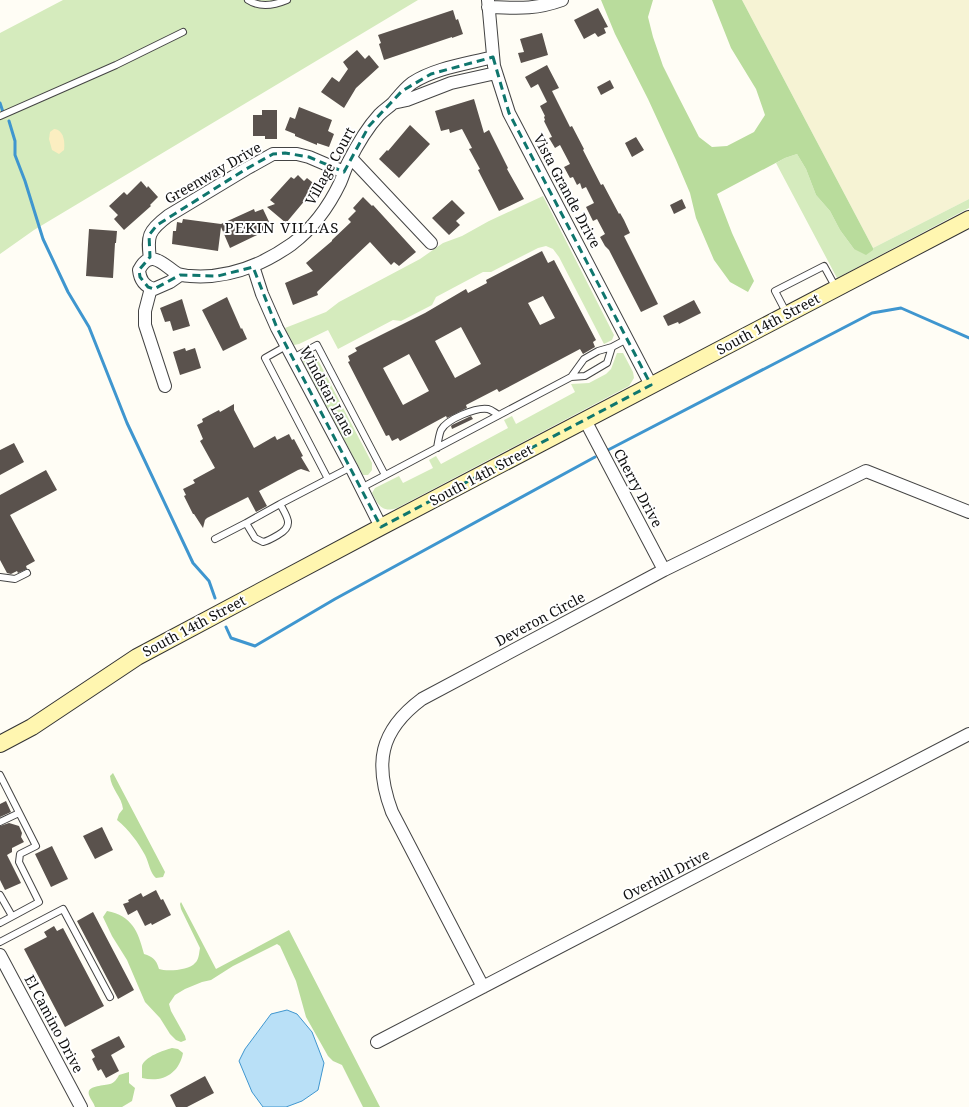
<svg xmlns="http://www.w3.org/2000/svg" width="969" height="1107" viewBox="0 0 969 1107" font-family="'Noto Serif',serif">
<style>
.farmland{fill:#f6f3d4}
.green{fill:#d5ebbd}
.forest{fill:#b9dc9c}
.sand{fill:#fbeec1}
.water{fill:#b9e0f7;stroke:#3f96cf}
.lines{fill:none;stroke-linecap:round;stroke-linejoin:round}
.stream{stroke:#3f96cf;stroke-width:3}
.building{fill:#5a524d;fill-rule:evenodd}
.lane-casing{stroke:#444;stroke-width:8}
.street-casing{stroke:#444;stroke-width:14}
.secondary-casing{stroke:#333;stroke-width:18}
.lane{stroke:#fff;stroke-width:6}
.street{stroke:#fff;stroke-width:12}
.secondary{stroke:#fff6b0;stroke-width:16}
.marked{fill:none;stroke:#0f766e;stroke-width:3;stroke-dasharray:8 5;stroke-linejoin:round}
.labels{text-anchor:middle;stroke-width:4;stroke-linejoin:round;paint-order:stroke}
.street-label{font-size:14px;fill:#111;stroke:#fff}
.neighbourhood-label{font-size:15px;letter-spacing:1px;fill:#111;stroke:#fff}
</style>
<rect width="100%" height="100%" fill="#fffdf5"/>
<path class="farmland" d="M742,0H969V199L873,248Z"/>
<path class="green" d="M63,0H418L34,230L0,254V33Z
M797,154L806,169L816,195L830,211L840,230L854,249L873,250V248L969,199V208L837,278L776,163L785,158Z
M543,196L614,335L612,340L604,344L559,257L553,249L546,246L538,248L491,272H483L436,297L432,305L401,321L393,320L338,349L328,330L299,344L294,345L285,328L326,312L339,302L420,259L443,243L462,236L489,221Z
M617,353H623L633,372L634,378L629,386L397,508C382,513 378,505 372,493L375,488L399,476L403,483L433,468L429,460L436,456L441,464L508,428L504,420L512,416L516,424L575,392L571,384L589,383L606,374L611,369Z
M311,356L316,358L319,362L372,463V470L368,475H363L303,362L306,357Z"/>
<path class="forest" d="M601,0H653L648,17L653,37L663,66L677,94L699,137L712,147L727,146L754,132L765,115L756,89L731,48L712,0H742L873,248V250L866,255L854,249L840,230L830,211L816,195L806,169L797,154L785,158L717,194L732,233L754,281L748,292L730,282L714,260L696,218L690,193L676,160L648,99L615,34Z
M113,773L165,872L163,877L156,878C150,873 149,863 145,855C138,842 129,830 117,820L119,814L123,809C122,797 111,789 110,776Z
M181,902L216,969L289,930L380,1107H363L342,1065L333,1061L328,1056L306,1017L296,981L280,946L277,944L233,966L211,980L202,982L185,989L175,995L169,1004L171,1011L185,1036L186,1040L181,1042L176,1040L170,1034L160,1018L145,1002L127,960L112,936L103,917L107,911C132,916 138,931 144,954C153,957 156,959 159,969C167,972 190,970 195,963C199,960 199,953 200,948L181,909L180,904Z
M172,1048L178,1049L183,1053C179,1074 162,1083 142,1078C142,1077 142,1067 142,1066C144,1057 164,1050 172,1048Z
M129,1072V1083L135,1088L132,1101L122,1107H95C94,1103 90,1099 89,1095C86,1085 104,1086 110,1084C114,1083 117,1079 119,1075Z"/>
<path class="sand" d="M54,129C64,130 65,142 64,150L59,154L52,150L49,139L50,132Z"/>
<path class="water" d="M287,1010L297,1014L312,1032L324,1063L318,1090L302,1101L286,1107H263L252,1092L239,1061L245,1049L271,1014Z"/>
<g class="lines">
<path class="stream" d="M0,103L3,112
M9,121L15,141V155L25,181L43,239L68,292L89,327L127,423L193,563L209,581L215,598
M608,450L872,313L901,308L969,338
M226,627L231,638L255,646L335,599L595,457"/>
</g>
<path class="building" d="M598,8L608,27L604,28L606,33L598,37L595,33L584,39L574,20Z
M453,10L456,20L458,19L463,34L452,38V37L384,60L379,44L381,43L378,35Z
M542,33L548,55L521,63L518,53L524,52L520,39Z
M357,50L365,59L369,55L379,67L356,88L344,108L321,92L332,77L339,82L348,69L343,62Z
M547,65L559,88L552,91L570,127L572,126L584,149L583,150L601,185L603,184L619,214L620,213L624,220L630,233L624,236L658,304L641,312L609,250L605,246L600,237L605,234L597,219L593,221L586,207L594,203L586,187L582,189L580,183L577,185L573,177L570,178L564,167L570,164L560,145L555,148L549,138L552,137L544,121L545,120L544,117L545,116L540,106L547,102L538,84L531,88L525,77Z
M610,80L614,88L601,95L597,87Z
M474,99L484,133L489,130L508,168L507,169L524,199L499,211L478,170L480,169L469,149L472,148L462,129L450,133L449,129L441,131L435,111Z
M299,107L332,120L328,131L334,134L329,147L317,143V145L295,136V134L285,130L290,117L295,119Z
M262,110H277V139H265V136H253V115H262Z
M410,125L430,144L399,178L379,159L387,150L388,151Z
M636,137L644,150L632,157L625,143Z
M298,175L304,181L307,178L317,186L286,223L267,207L275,204L270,200L291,177L294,179Z
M141,181L147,188L148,186L158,197L150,205L151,206L124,230L114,219L118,215L109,206L124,192L127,195Z
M363,197L372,206L373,205L416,252L399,266L394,262L391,265L370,242L317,292L318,295L293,305L285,283L313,271L306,263L332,241V240L351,222L348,219L356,211L353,208Z
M682,199L686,208L674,214L670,205Z
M452,200L465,213L456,221L460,225L449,235L432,218Z
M254,209L255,212L263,209L272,228L230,248L221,227L218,251L172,244L173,231H176L177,222L182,223L183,219L221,224Z
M89,229L117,231L116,243H115L113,278L86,276Z
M542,251L548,263L554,260L596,340L593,342L595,347L583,354L580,349L499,392L497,389L466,405L467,408L447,418L446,416L400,441L398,438L392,441L389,435L386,436L368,401L348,362L350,361L348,356L357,351L355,348L425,313L466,289L468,293L487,283L486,280ZM543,296L555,318L540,325L528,303ZM461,327L481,364L455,378L435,341ZM409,354L429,391L403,405L383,368Z
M227,297L241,329L242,328L247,339L223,351L202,310Z
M182,299L190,326L173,331L170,321L165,322L160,308Z
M694,300L701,313L679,324L678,322L668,326L663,316Z
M185,348L186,351L195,348L201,368L180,375L173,352Z
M234,404V410L254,448L275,436L277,440L289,434L292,440L294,439L303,456L301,457L310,472L301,469L298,470L259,491L267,506L256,512L248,497L207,518L205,520L203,528L194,514H193L184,496L186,495L183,489L195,483L193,480L215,468L200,441L203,439L197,425L203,422L202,419L219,410L220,412Z
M471,416L473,419L452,429L451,426L452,425Z
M14,443L24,462L0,475V450Z
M46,470L57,490L10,515L35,561L26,566L27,569L18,573L17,571L11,574L7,573L0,560V495Z
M6,801L11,812L0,817V804Z
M9,823L19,826L22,833L21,837L24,842L12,848V852L7,855L21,883L5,890L0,880V826Z
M102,827L113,850L95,859L83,836Z
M52,846L68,879L51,887L35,854Z
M156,890L161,900L163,899L171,915L152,925L151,923L145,926L137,910L128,915L123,904L129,902L128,900L141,893L143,897Z
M93,912L134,990L118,999L77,921Z
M54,926L57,931L63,928L104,1006L65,1027L24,949L47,937L44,932Z
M119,1036L125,1047L111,1055L119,1071L106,1078L101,1069L98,1071L92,1059L95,1057L91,1050Z
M205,1076L214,1093L187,1107H176L170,1095Z"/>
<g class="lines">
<defs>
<path id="lane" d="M248,0C260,8 275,5 287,0
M0,116L116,65L183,32
M787,314L775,291L824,266L836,288
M286,346L265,358L328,479L351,467
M293,358L317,345L385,475
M571,377L584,359L598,351L612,347
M437,448C438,442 439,435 441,430C447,419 476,407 488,409C492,410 495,413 499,415
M361,488L571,377L585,376L607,363L612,347L627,339
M246,523L280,504
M215,539L246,523L255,538L263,542C268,541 273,538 278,535C294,526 288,518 280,504L328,479
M0,577L15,579L27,573
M0,775L36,846L20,854L19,862L39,902L0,923
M0,822L19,813
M0,895L12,916
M0,942L63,909L110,997"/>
<path id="street" d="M488,0L494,66L509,113L651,385
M488,7C517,8 534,10 562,0
M393,103L407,100L451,83L496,73
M351,158L431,243
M150,259C147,236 148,231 168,216L246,169L273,154H297L309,157L344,172
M253,266L262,294L277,328L351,467L381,527
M180,275L170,282L154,289C144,286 140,280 139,270C151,247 164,266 178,274C182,275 186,276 190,276C228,279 261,266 292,244C313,228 329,206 340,183C343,176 345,169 348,163C357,145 366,129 379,115C384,110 389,107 393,103C399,96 404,89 412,83C435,68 466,64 493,57
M151,288L145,311V325L165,386
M585,420L664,570
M0,955L81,1107
M483,987L392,812C374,764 379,731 422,699L664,570L866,471L969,512
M377,1042L969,734"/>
<path id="secondary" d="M0,744L32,727L137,657L381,527L969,219"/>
</defs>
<use href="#lane" class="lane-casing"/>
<use href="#street" class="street-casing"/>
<use href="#secondary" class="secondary-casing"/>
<use href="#lane" class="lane"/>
<use href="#street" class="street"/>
<use href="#secondary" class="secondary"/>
</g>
<path class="marked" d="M493,57L509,113L651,385L381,527L277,328L253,267L218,276L180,275L154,289L148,287L140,277L139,270L150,257L149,235L157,225L246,169L273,154L285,153L309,157L344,172L369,126L402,91L431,74Z"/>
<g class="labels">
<g class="street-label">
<text transform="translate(330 166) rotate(-61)" y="5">Village Court</text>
<text transform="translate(213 173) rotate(-30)" y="5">Greenway Drive</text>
<text transform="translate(567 191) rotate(62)" y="5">Vista Grande Drive</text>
<text transform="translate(768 324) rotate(-28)" y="5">South 14th Street</text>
<text transform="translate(327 391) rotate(62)" y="5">Windstar Lane</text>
<text transform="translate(481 475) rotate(-28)" y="5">South 14th Street</text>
<text transform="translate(638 488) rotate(62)" y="5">Cherry Drive</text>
<text transform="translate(540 619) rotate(-28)" y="5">Deveron Circle</text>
<text transform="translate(194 626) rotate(-28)" y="5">South 14th Street</text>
<text transform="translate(666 875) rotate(-27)" y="5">Overhill Drive</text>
<text transform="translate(54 1024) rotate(62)" y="5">El Camino Drive</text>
</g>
<g class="neighbourhood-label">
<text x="282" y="233">PEKIN VILLAS</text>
</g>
</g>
</svg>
